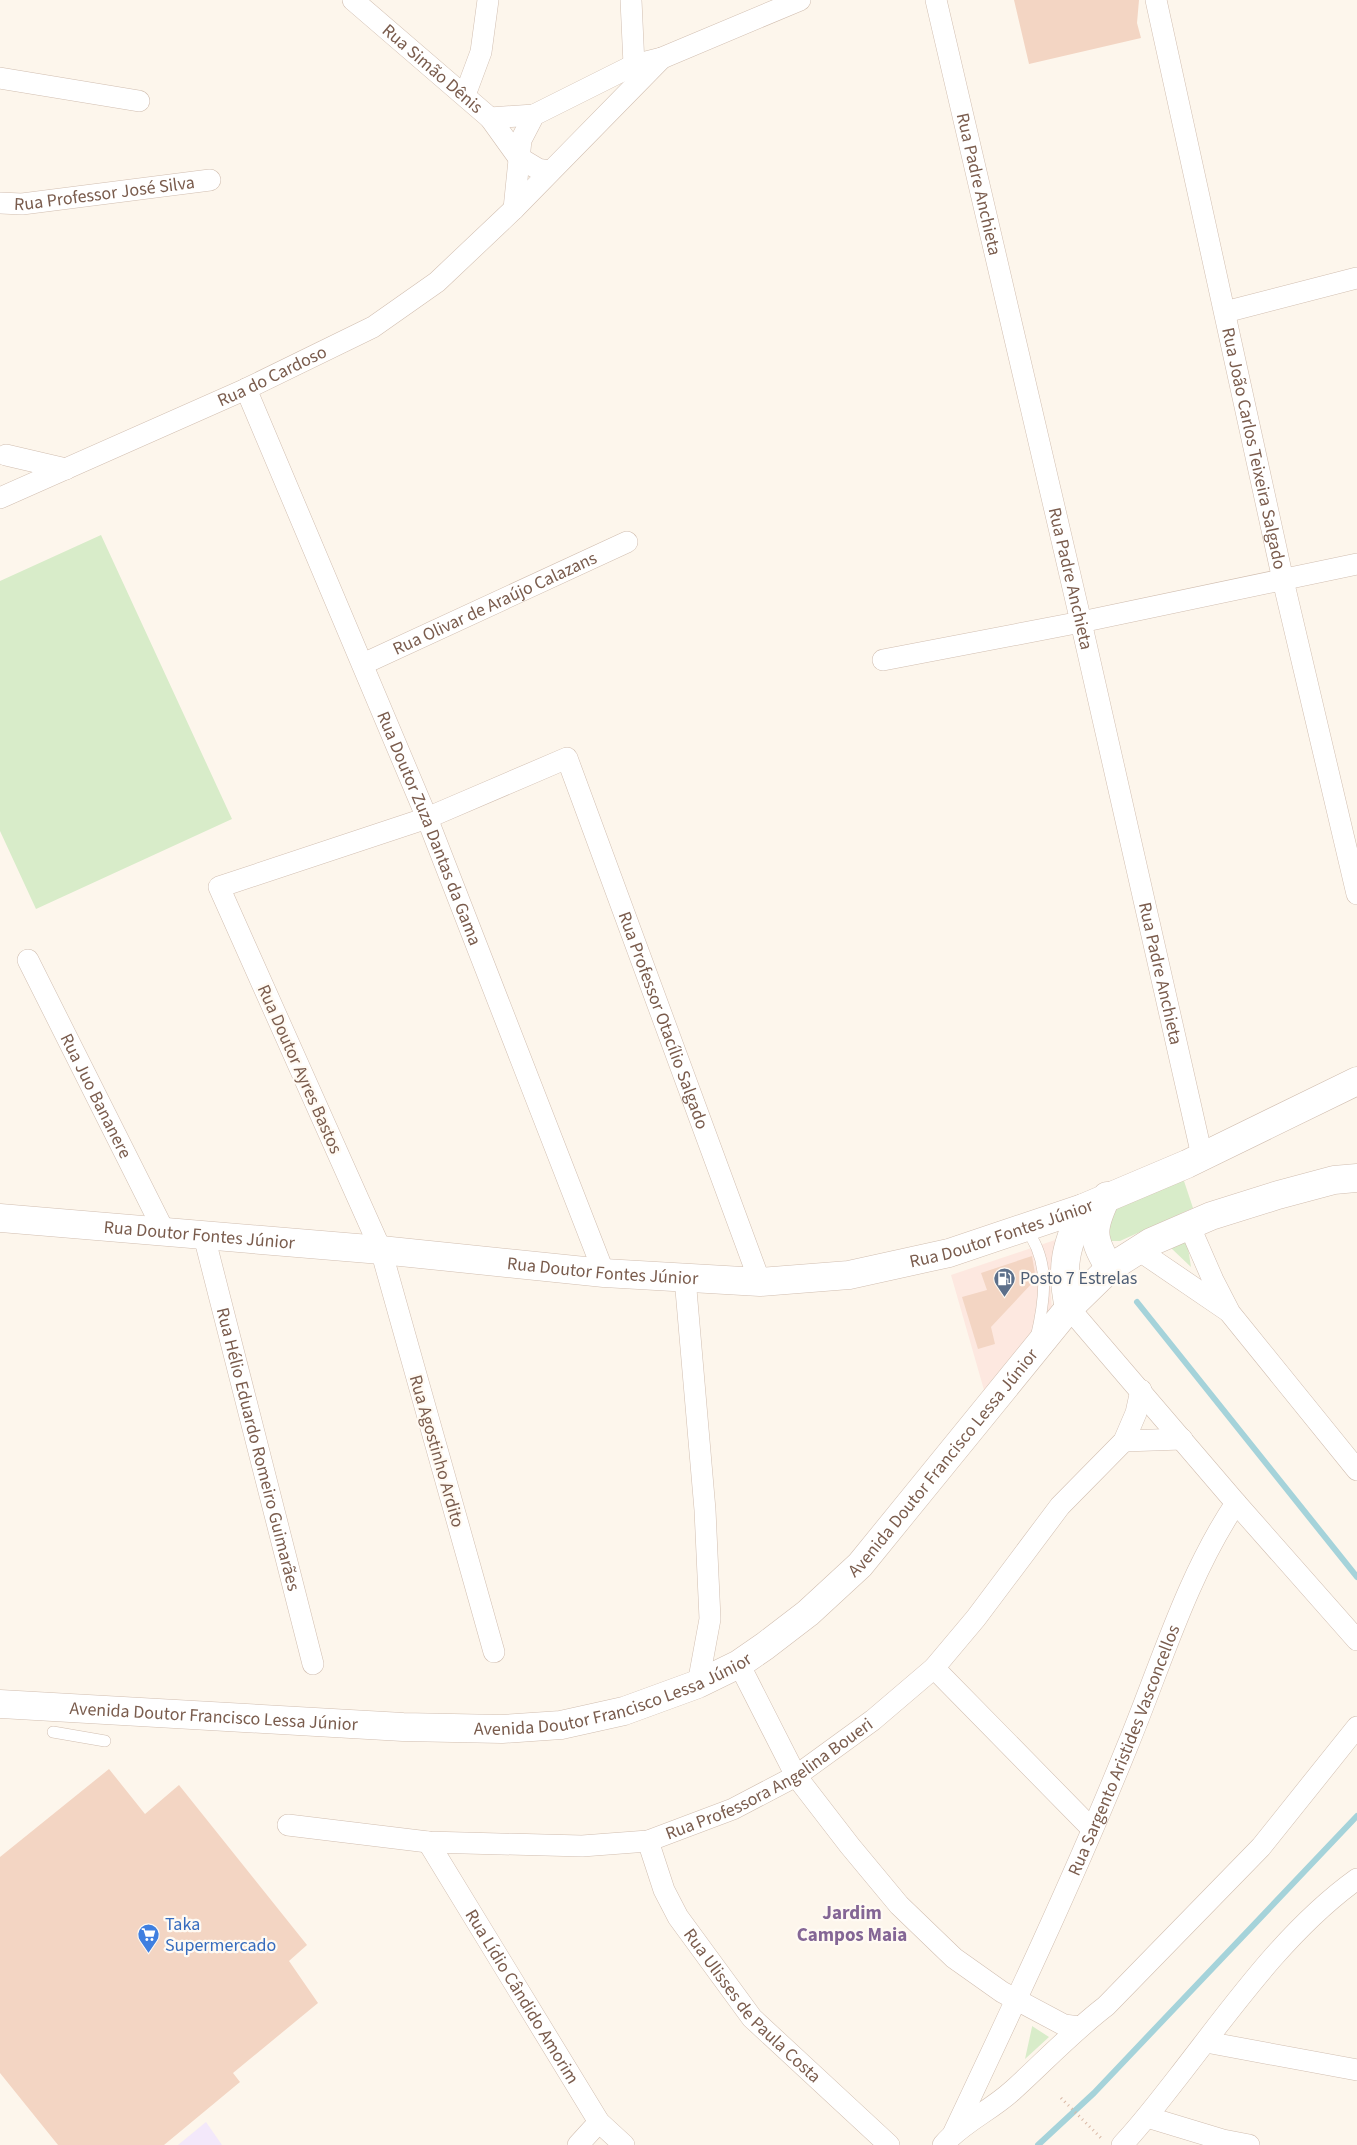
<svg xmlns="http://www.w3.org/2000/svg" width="1357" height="2145" viewBox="0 0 1357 2145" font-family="'Source Sans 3',sans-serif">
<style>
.commercial{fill:#fde8e0}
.education{fill:#f3e8fa}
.green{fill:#d8ecc9}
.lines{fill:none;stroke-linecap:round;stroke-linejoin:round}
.stream{stroke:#a5d3da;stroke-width:6}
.building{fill:#f3d5c3}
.service-casing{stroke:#d1beb0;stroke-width:12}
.minor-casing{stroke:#d1beb0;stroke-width:22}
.tertiary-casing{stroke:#d1beb0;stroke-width:29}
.path{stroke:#d9b8a5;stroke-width:3;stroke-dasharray:1 4;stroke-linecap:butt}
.service{stroke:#fff;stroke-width:11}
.minor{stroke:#fff;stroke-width:21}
.tertiary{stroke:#fff;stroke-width:28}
.labels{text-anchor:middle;stroke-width:4.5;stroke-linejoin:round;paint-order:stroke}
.street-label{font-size:18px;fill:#7a5c4d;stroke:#fffaf3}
.service-label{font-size:18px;fill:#4e5e75;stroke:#fffaf3;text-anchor:start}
.shop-label{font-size:18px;fill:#366cbe;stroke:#fffaf3;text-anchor:start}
.neighbourhood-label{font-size:19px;font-weight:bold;fill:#846695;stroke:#fffaf3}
</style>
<rect width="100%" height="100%" fill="#fdf6ec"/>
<path class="commercial" d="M1058,1239L1050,1284L1052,1309L984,1390L951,1275Z"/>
<path class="education" d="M206,2122L222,2145H178Z"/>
<path class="green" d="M101,535L232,819L36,909L0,831V581Z
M1182,1175L1193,1208L1120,1241H1111L1105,1234L1112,1208Z
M1187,1241L1191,1267L1171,1248Z
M1032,2026L1049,2037L1025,2059L1032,2027Z"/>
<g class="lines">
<path class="stream" d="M1137,1302L1357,1577
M1038,2145L1094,2093L1357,1816"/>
</g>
<path class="building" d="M1014,0H1139L1137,23L1141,38L1029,64Z
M1032,1256L1036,1279L991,1327L995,1344L978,1349L962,1297L987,1290L981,1273Z
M109,1769L145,1814L179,1785L307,1945L289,1961L318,2003L233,2073L240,2082L164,2145H58L0,2073V1857Z"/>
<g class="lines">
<defs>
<path id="service" d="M1025,1228C1051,1260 1045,1300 1036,1338
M53,1732L105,1741"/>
<g id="minor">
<path id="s1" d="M353,0L490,118L518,157L538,169L550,171"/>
<path d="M631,0L634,65L637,78"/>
<path id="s2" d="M936,0L1081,622L1202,1156"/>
<path id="s3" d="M1156,0L1283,580L1357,894"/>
<path d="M0,78L139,101"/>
<path d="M465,95L481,52L488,0"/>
<path d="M490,118L534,115"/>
<path id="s4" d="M0,203L22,204L210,180"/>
<path d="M514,209L521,140L534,115L634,65L662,58L800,0"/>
<path d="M1225,312L1357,278"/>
<path id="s5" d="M246,389L427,818L604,1273"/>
<path d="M6,455L66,469"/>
<path id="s6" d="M0,498L246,389L373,327L437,282L514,209L662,58"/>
<path d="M883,660L1081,622L1357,564"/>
<path id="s7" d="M363,664L627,542"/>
<path id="s8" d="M28,960L165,1233"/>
<path d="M1189,1225L1213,1280L1230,1313L1357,1470"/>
<path id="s9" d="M204,1236L313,1664"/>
<path d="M1137,1249L1228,1311"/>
<path d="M685,1278L705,1510L710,1619L698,1684"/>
<path d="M1069,1308L1236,1503L1357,1640"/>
<path d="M1124,1441L1182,1439"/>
<path id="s10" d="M494,1652L381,1250L219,887L427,818L567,758L760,1282"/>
<path d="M739,1664L796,1776L850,1846L899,1905L954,1958L1002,1992L1064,2025L1079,2027"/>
<path d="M934,1668L1092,1829"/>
<path id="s11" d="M288,1825L428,1842L582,1846L648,1841L733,1809L796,1776L873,1720L934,1668L976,1618L1060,1506L1124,1441L1136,1413L1141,1390"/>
<path id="s12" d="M648,1841L664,1890L678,1917L752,2018L889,2145"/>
<path id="s13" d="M428,1842L599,2122L624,2145"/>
<path d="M1206,2042L1357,2070"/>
<path d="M1147,2117L1223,2140L1249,2145"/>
<path id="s14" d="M954,2132C1014,2005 1074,1878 1127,1747C1161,1665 1186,1578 1236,1503"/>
<path d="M578,2145L599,2122"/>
<path d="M943,2145C962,2123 990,2111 1012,2091C1043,2063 1072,2032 1106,2006L1261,1847L1357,1727"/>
<path d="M1122,2145C1142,2124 1160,2100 1178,2077C1231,2009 1286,1930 1357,1879"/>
</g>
<g id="tertiary">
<path d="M1107,1196C1092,1227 1090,1238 1110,1268"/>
<path id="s15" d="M0,1218L381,1250L604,1273L760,1282L849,1275L949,1253L1083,1208L1187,1164L1357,1081"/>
<path d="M1069,1308C1060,1267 1066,1246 1083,1208"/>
<path id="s16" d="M0,1704L403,1727L502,1729L561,1725L624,1711L698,1684L739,1664L765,1646L808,1613L860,1565L1069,1308L1110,1268L1151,1242L1211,1216L1278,1195L1334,1180L1357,1178"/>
</g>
</defs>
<use href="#service" class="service-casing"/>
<use href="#minor" class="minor-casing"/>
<use href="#tertiary" class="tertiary-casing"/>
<path class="path" d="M1061,2098L1103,2140"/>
<use href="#service" class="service"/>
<use href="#minor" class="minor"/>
<use href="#tertiary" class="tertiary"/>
</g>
<defs>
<symbol id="fuel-pin" viewBox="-11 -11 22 30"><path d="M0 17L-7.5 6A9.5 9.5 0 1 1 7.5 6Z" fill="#5c6f8a" stroke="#fffaf3"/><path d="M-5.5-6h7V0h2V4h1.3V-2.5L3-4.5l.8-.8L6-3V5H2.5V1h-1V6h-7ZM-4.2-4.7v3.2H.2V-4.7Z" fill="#fff"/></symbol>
<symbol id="supermarket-pin" viewBox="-11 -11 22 30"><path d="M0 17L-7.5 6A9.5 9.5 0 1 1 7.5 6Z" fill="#3f7fe0" stroke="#fffaf3"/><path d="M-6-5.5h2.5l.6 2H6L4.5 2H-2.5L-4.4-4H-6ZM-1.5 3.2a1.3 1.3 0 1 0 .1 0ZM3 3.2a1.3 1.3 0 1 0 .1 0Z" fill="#fff"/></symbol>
</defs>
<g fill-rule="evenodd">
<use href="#fuel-pin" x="992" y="1266" width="25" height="34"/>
<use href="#supermarket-pin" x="136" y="1922" width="25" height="34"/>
</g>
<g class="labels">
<g class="street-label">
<text dy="6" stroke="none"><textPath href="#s1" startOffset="105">Rua Simão Dênis</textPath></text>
<text dy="6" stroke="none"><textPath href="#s2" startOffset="189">Rua Padre Anchieta</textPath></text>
<text dy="6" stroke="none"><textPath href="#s4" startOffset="105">Rua Professor José Silva</textPath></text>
<text dy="6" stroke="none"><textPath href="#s6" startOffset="298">Rua do Cardoso</textPath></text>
<text dy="6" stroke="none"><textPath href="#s3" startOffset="459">Rua João Carlos Teixeira Salgado</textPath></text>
<text dy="6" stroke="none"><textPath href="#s2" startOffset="594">Rua Padre Anchieta</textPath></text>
<text dy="6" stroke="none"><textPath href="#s7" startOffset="145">Rua Olivar de Araújo Calazans</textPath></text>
<text dy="6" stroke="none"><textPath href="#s5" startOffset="476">Rua Doutor Zuza Dantas da Gama</textPath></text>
<text dy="6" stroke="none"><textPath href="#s2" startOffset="999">Rua Padre Anchieta</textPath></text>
<text dy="6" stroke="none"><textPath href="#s10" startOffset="1466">Rua Professor Otacílio Salgado</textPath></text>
<text transform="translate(300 1069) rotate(66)" y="6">Rua Doutor Ayres Bastos</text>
<text dy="6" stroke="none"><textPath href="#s8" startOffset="152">Rua Juo Bananere</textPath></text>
<text dy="6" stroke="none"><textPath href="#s15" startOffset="1010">Rua Doutor Fontes Júnior</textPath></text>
<text dy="6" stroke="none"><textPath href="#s15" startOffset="200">Rua Doutor Fontes Júnior</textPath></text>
<text dy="6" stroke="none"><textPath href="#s15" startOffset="605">Rua Doutor Fontes Júnior</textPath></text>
<text dy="6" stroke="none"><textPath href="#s9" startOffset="220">Rua Hélio Eduardo Romeiro Guimarães</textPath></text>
<text transform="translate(437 1451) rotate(74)" y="6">Rua Agostinho Ardito</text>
<text dy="6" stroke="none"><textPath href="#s16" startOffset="1039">Avenida Doutor Francisco Lessa Júnior</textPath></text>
<text dy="6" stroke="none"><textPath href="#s16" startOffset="619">Avenida Doutor Francisco Lessa Júnior</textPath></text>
<text dy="6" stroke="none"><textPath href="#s16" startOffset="214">Avenida Doutor Francisco Lessa Júnior</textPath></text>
<text dy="6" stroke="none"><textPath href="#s14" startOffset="418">Rua Sargento Aristides Vasconcellos</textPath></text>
<text dy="6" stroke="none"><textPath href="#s11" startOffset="498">Rua Professora Angelina Boueri</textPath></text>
<text dy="6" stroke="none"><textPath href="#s13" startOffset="181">Rua Lídio Cândido Amorim</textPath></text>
<text dy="6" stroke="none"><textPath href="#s12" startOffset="198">Rua Ulisses de Paula Costa</textPath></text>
</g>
<g class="service-label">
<text x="1020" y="1284">Posto 7 Estrelas</text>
</g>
<g class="shop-label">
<text x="165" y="1930">Taka<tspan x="165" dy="21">Supermercado</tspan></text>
</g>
<g class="neighbourhood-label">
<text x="852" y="1919">Jardim<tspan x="852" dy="22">Campos Maia</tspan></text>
</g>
</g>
</svg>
